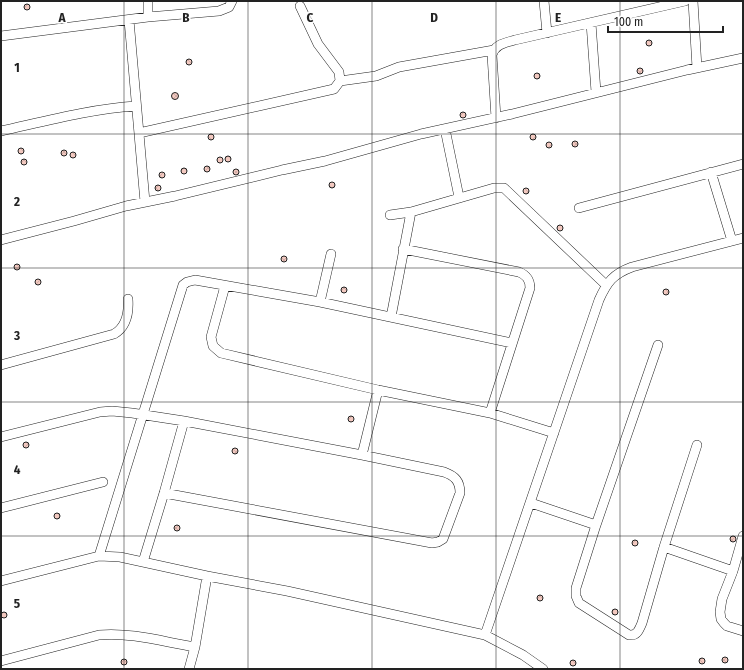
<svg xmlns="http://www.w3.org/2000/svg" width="744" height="670" viewBox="0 0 744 670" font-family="'Fira Sans Condensed',sans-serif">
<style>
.building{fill:url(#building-cross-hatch);stroke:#222}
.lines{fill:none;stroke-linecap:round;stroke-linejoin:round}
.minor-casing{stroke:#222;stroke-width:10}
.minor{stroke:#fff;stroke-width:9}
.grid{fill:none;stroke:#222;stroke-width:1;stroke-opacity:0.55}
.grid-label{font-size:13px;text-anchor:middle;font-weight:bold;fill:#222;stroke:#fff;stroke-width:3;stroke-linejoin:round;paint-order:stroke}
</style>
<defs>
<pattern id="building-cross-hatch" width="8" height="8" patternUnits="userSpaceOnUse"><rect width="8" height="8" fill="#f3c9c0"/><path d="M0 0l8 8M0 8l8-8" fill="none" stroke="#d0aca5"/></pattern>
</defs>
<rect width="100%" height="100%" fill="#fff"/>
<path class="building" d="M24 7a3 3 0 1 1 6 0a3 3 0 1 1-6 0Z
M646 43a3 3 0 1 1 6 0a3 3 0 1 1-6 0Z
M186 62a3 3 0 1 1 6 0a3 3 0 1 1-6 0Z
M637 71a3 3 0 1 1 6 0a3 3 0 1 1-6 0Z
M534 76a3 3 0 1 1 6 0a3 3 0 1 1-6 0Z
M171.5 96a3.5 3.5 0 1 1 7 0a3.5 3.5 0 1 1-7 0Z
M460 115a3 3 0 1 1 6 0a3 3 0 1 1-6 0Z
M208 137a3 3 0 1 1 6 0a3 3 0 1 1-6 0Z
M530 137a3 3 0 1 1 6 0a3 3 0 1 1-6 0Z
M572 144a3 3 0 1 1 6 0a3 3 0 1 1-6 0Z
M546 145a3 3 0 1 1 6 0a3 3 0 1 1-6 0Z
M18 151a3 3 0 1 1 6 0a3 3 0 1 1-6 0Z
M61 153a3 3 0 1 1 6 0a3 3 0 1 1-6 0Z
M70 155a3 3 0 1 1 6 0a3 3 0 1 1-6 0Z
M225 159a3 3 0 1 1 6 0a3 3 0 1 1-6 0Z
M217 160a3 3 0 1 1 6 0a3 3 0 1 1-6 0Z
M21 162a3 3 0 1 1 6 0a3 3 0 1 1-6 0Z
M204 169a3 3 0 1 1 6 0a3 3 0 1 1-6 0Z
M181 171a3 3 0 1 1 6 0a3 3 0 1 1-6 0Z
M233 172a3 3 0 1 1 6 0a3 3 0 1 1-6 0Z
M159 175a3 3 0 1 1 6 0a3 3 0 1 1-6 0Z
M329 185a3 3 0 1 1 6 0a3 3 0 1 1-6 0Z
M155 188a3 3 0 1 1 6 0a3 3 0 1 1-6 0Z
M523 191a3 3 0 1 1 6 0a3 3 0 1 1-6 0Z
M557 228a3 3 0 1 1 6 0a3 3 0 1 1-6 0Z
M281 259a3 3 0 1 1 6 0a3 3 0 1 1-6 0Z
M14 267a3 3 0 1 1 6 0a3 3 0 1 1-6 0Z
M35 282a3 3 0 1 1 6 0a3 3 0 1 1-6 0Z
M341 290a3 3 0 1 1 6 0a3 3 0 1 1-6 0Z
M663 292a3 3 0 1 1 6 0a3 3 0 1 1-6 0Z
M348 419a3 3 0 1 1 6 0a3 3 0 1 1-6 0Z
M23 445a3 3 0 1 1 6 0a3 3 0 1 1-6 0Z
M232 451a3 3 0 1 1 6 0a3 3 0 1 1-6 0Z
M54 516a3 3 0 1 1 6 0a3 3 0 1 1-6 0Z
M174 528a3 3 0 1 1 6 0a3 3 0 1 1-6 0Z
M730 539a3 3 0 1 1 6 0a3 3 0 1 1-6 0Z
M632 543a3 3 0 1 1 6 0a3 3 0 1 1-6 0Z
M537 598a3 3 0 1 1 6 0a3 3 0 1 1-6 0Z
M612 612a3 3 0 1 1 6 0a3 3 0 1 1-6 0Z
M1 615a3 3 0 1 1 6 0a3 3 0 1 1-6 0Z
M722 660a3 3 0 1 1 6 0a3 3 0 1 1-6 0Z
M699 661a3 3 0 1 1 6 0a3 3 0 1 1-6 0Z
M121 662a3 3 0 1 1 6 0a3 3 0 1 1-6 0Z
M570 663a3 3 0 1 1 6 0a3 3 0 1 1-6 0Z"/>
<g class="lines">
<defs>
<path id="minor" d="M544,1L547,33
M693,1L697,68
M148,17V1
M129,20L145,202
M591,23L596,92
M1,36L148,17L219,11L229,7L232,1
M340,81L376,76L399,67L494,50
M496,118L492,55C495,44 505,43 515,40L685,1
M445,129L459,197
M1,131C46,121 90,109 136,106
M139,133L334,89L340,81L339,72L318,44L300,6
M711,172L732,241
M579,208L743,164
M390,215L411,212L494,188H504L606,285
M1,240L74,221L126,206L175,196L282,170L325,161L421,134L512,114L687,70L743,58
M403,249L519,272C526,275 530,279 530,288L490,413
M225,286L211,337L213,346L221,353L378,390L490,413L554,433
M320,302L331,254
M391,317L411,212
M658,345L596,525L576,588V596L579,603L629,635C637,636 639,630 642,623L664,547L697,445
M1,365L114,334C126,327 129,313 128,299
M1,437L100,412L112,411L132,413L184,421L362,455L444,472C455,476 460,481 460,493L443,539L438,542L432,543L164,493
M362,455L378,390
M531,503L596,525
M1,508L103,482
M743,536L733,571L722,599L720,612L721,619L724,623L727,626L743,631
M664,547L733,571
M99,556L183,285L187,282L195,280L320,302L512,343
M143,562L164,493L184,421
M1,581L99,556L120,557L207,576L287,591L485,635L523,655L543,669
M485,635L599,300C607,282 613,274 632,267L743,238
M1,661L99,635C131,632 164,642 195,647
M189,669L195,647L207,576"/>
</defs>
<use href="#minor" class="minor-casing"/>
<use href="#minor" class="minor"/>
</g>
<path class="grid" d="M124,1V669M248,1V669M372,1V669M496,1V669M620,1V669M1,134H743M1,268H743M1,402H743M1,536H743"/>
<g class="grid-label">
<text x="62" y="22">A</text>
<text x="186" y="22">B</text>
<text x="310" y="22">C</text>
<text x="434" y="22">D</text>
<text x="558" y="22">E</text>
<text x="17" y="72">1</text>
<text x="17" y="206">2</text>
<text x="17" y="340">3</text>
<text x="17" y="474">4</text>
<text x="17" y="608">5</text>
</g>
<rect width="744" height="670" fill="none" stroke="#222222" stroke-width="4"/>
<path d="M608 26v6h115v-6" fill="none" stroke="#222222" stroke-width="2"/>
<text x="614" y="26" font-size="12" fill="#222222" stroke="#ffffff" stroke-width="3" paint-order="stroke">100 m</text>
</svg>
